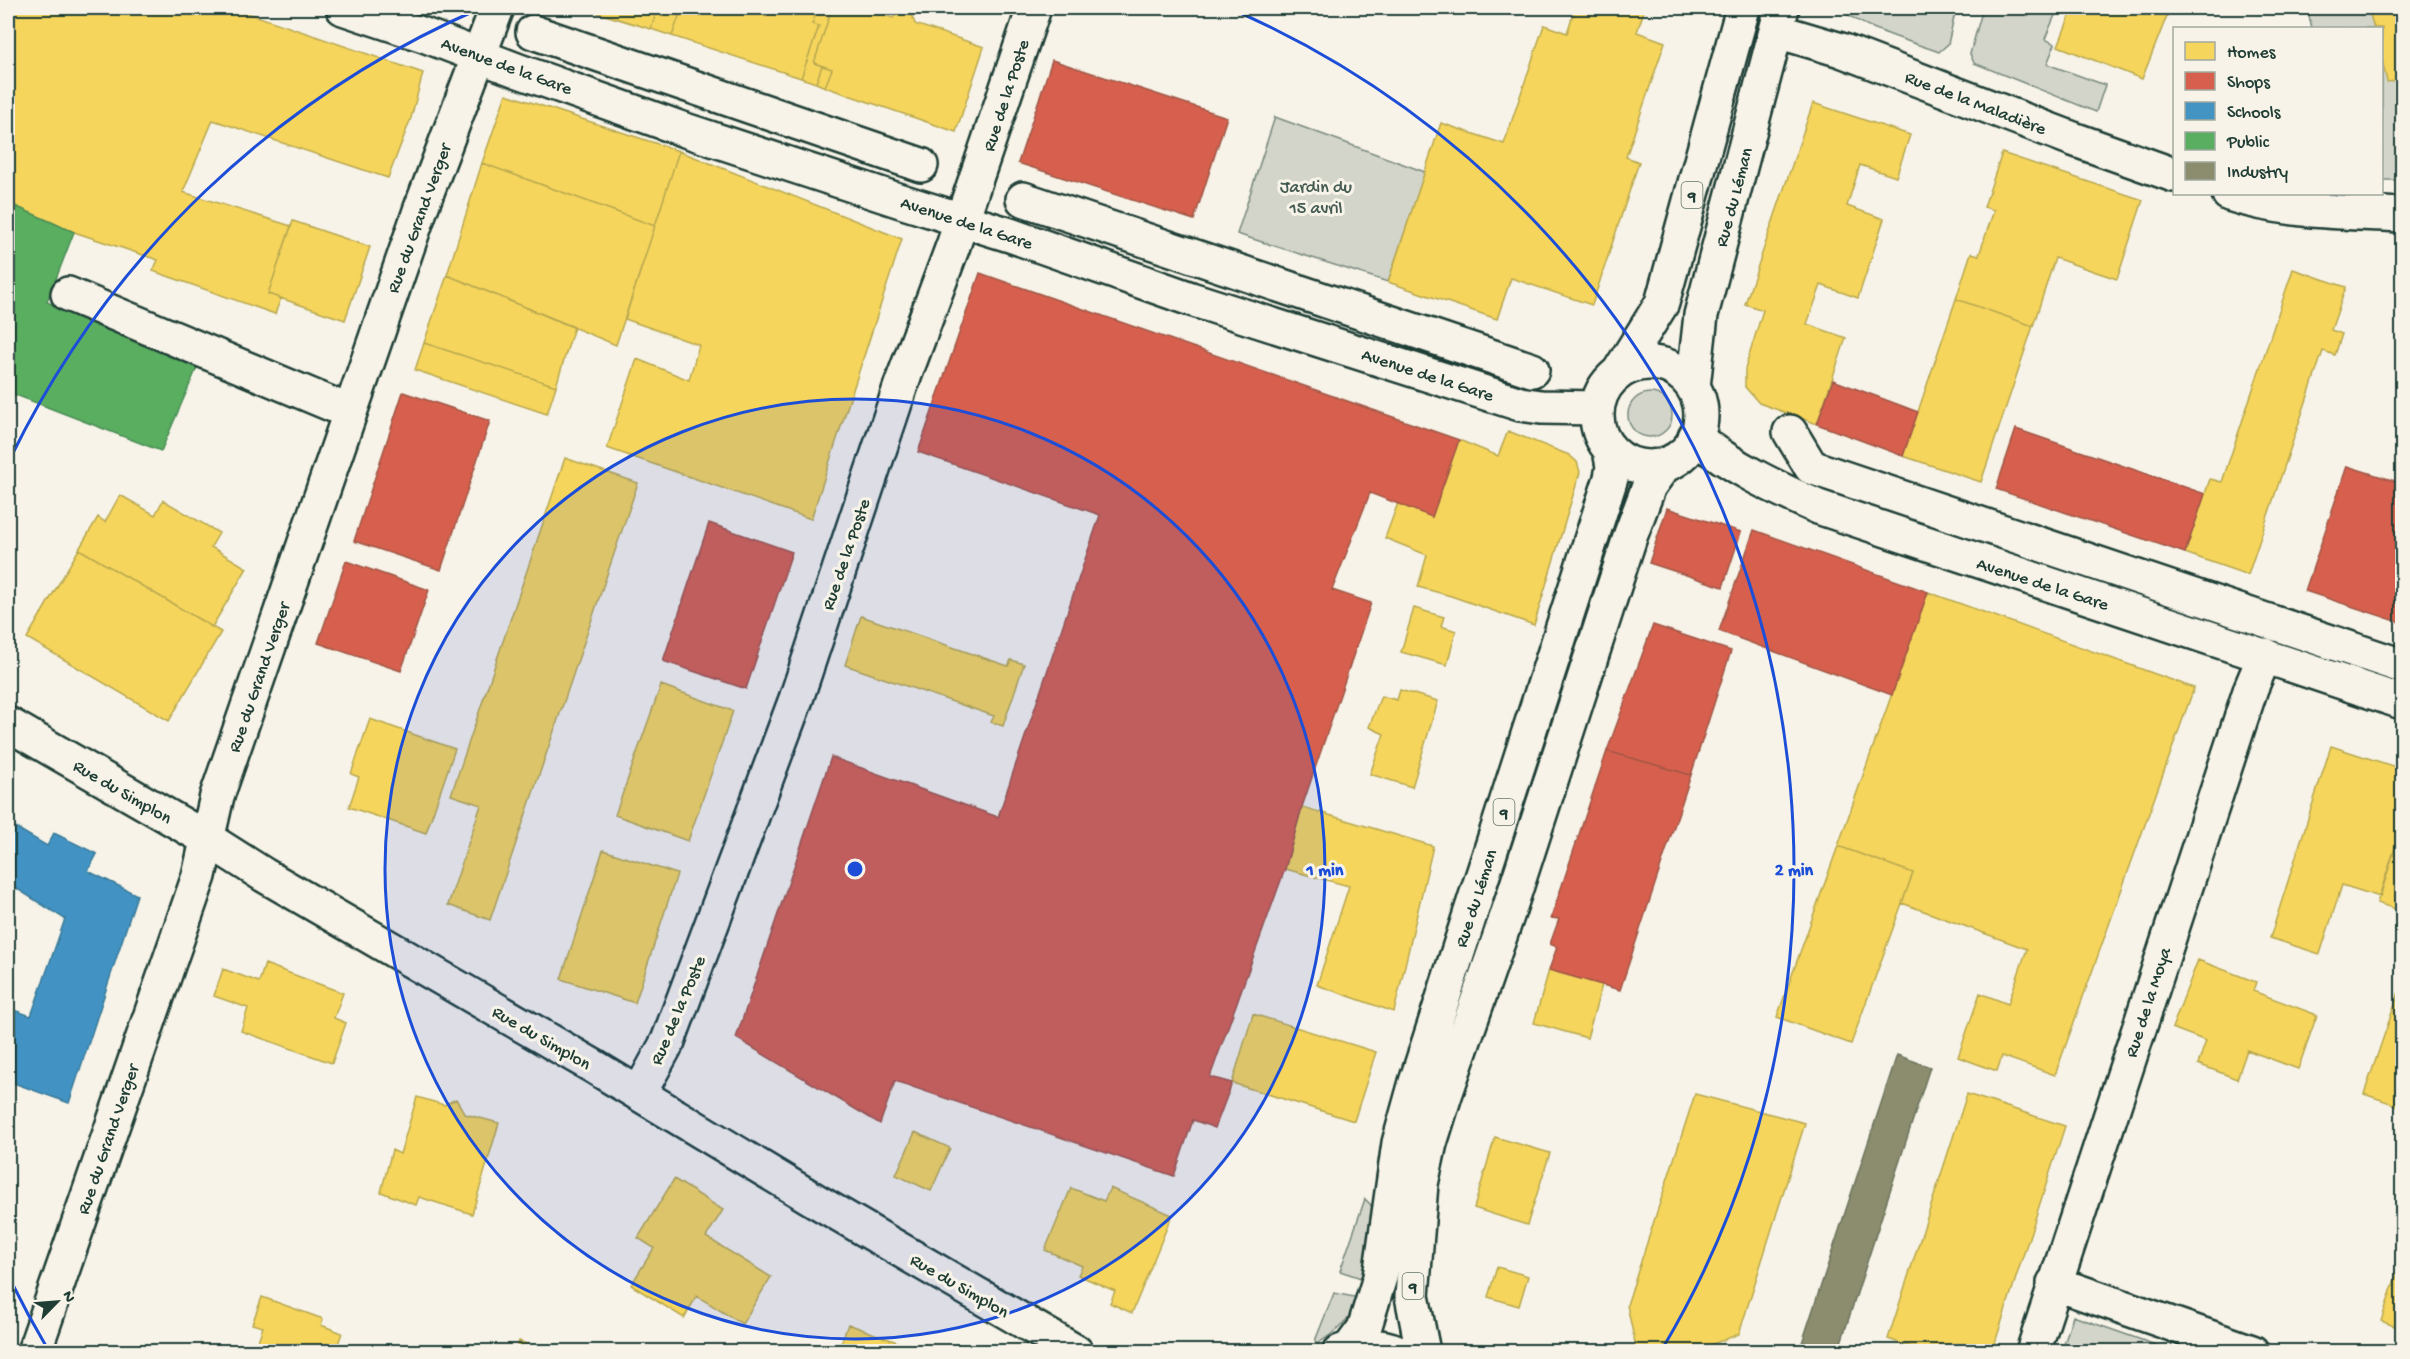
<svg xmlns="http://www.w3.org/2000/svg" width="2410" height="1359" viewBox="0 0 2410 1359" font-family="'Gochi Hand',sans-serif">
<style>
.green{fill:#d3d5ca;stroke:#79897f;stroke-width:1.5}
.homes{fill:#f6d55c;stroke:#b6a750;stroke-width:1.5}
.shops{fill:#d6604d;stroke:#9f5646;stroke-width:1.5}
.schools{fill:#4393c3;stroke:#387998;stroke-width:1.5}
.public{fill:#5aae61;stroke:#488c54;stroke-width:1.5}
.industry{fill:#8c8c6e;stroke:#6b745d;stroke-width:1.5}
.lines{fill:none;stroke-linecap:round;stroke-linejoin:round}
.minor-casing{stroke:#1f3d34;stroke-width:38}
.major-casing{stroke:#1f3d34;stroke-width:38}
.minor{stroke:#f7f3e8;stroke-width:33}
.major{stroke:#f7f3e8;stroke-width:33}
.ring{fill:none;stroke:#1d4ed8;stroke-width:3}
.labels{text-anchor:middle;stroke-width:6;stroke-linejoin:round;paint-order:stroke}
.shield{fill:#f7f3e8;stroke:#60746a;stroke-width:1.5}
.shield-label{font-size:16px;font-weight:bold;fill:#1f3d34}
.street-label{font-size:18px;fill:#1f3d34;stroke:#f7f3e8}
.park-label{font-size:18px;fill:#435b52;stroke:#f7f3e8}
.centre{fill:#1d4ed8;stroke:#f7f3e8;stroke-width:3}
.ring-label{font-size:18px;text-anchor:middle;font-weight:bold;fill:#1d4ed8;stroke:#f7f3e8;stroke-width:6;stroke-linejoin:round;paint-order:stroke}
</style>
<rect width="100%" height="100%" fill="#f7f3e8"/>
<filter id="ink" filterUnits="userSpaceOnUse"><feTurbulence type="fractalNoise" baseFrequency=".0167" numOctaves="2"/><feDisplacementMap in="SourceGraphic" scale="12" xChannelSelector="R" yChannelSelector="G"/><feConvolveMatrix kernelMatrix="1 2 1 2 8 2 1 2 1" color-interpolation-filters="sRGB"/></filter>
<g filter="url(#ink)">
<path class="green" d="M1840,8H1956L1948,44L1939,52C1912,42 1858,27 1840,8Z
M1983,8H2058L2045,39L2055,44L2047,64L2105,85L2096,112L1974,63L1970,54Z
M2307,8H2402V180H2382V28H2312Z
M1275,117L1425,172L1388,282L1237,234Z
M1628 415a22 22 0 1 1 44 0a22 22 0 1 1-44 0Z
M1365,1199L1370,1204L1376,1216L1365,1278H1361L1340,1271Z
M1334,1293L1359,1298C1348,1322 1339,1330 1317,1344L1315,1341Z
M2073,1316L2173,1351H2062Z"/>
<path class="homes" d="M14,8H233L423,73L411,118L388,178L213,120L183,192L291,226L268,294L281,298L275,314L153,271L158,260L74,232L8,203V26Z
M582,8H658L651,29Z
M658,8H682L672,36L651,29Z
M682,8H818L812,24L819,26L801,78L672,36Z
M818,8H832L814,63L822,66L816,83L801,78L819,26L812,24Z
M832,8H862L893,18L897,13L905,11L911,13L915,24L984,47L956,132L825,87L832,69L814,63Z
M1575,8H1645L1637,32L1665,42L1626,157L1639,162L1592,305L1511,278L1497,319L1388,282L1441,123L1504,144L1544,25L1567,33Z
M2073,8H2170L2142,79L2058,46Z
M2368,8H2402V111L2395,81L2387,82L2382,60V28H2374Z
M822,66L832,69L825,87L816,83Z
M506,94L679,151L655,226L482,163Z
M1813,103L1910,135L1896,177L1860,165L1847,206L1884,219L1858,298L1821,285L1807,324L1846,338L1817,424L1759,403L1745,387V369L1763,310L1745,304Z
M2402,114V141L2396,116Z
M679,151L902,239L811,519L607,448L637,359L689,380L699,345L625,319Z
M2002,153L2143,200L2117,279L2055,258L2033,326L1956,299L1971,253L1979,255L1994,210L1984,207Z
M482,163L655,226L616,345L447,275Z
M293,221L370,247L345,320L268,294Z
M2293,269L2346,287L2331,330L2342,334L2335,355L2323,351L2248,575L2185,553L2210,479L2222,482Z
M447,275L574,327L556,386L424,343Z
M1956,299L2033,326L1981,482L1903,456Z
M424,343L556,386L547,414L415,370Z
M1508,431L1569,455L1577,462L1580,472L1534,625L1451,596L1418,587L1427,555L1385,538L1398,503L1432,517L1459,440L1498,456Z
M565,458L638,483L490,920L448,905L481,805L451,795Z
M120,495L155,515L163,500L219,533L211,547L247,568L212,627L79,549L98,517L105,522Z
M79,549L221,632L169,721L27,638Z
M1928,592L2194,688L2055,1075L2002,1056L1997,1071L1958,1057L1980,993L2008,1004L2027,949L1902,903L1913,873L1838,846Z
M1414,608L1444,617L1441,626L1456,631L1447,665L1401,652Z
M861,616L1008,666L1011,660L1024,664L1003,726L991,722L994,716L845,665Z
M661,685L733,711L688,841L615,815Z
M1400,690L1438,701L1412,787L1370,774L1384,734L1369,727L1381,696L1397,700Z
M370,719L455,749L426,833L349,807L359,777L351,774Z
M2331,746L2402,769V826L2380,897L2342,885L2320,954L2270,938Z
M1302,807L1433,846L1394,1012L1317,985L1349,886L1285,869Z
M2402,826V911L2377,903Z
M1838,846L1913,873L1851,1044L1777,1017Z
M603,850L677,874L635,1003L561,979Z
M2198,960L2256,982L2253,991L2317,1015L2298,1069L2247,1050L2237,1079L2198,1064L2206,1041L2172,1028Z
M265,964L343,993L334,1018L346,1023L332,1063L241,1031L248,1008L214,996L223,969L259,982Z
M1549,970L1602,985L1587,1038L1534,1023Z
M2400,989L2402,990V1107L2364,1094Z
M1253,1014L1376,1052L1354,1121L1232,1083Z
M1695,1094L1805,1123L1739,1334L1692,1352H1637L1627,1305Z
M1967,1094L2065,1126L1992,1352H1925L1888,1339Z
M417,1097L444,1105L456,1099L465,1114L499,1123L472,1214L419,1197L416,1205L381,1192L392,1150L400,1154Z
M915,1132L950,1148L931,1191L896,1175Z
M1495,1137L1550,1153L1527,1225L1474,1208Z
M674,1179L723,1210L706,1237L771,1277L742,1324L697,1296L684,1318L631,1285L654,1248L638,1238Z
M1071,1188L1104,1201L1110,1188L1172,1215L1132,1313L1110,1303L1115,1291L1078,1275L1082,1266L1045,1250Z
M2402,1258V1329L2381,1321Z
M1497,1267L1528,1276L1519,1306L1488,1297Z
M262,1297L323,1319L321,1325L342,1333L335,1352H241L243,1345L255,1349L263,1327L252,1324Z
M848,1324L897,1342L894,1352H838Z
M519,1341L546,1352H515Z"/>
<path class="shops" d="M1052,60L1227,117L1194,220L1018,163Z
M980,273L1459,440L1432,517L1370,493L1332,590L1371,603L1302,807L1285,869L1210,1077L1232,1083L1215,1128L1193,1120L1174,1176L895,1081L880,1124L736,1038L831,757L998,817L1100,515L918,452Z
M1833,380L1918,412L1903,456L1817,424Z
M403,392L490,421L441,570L354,541Z
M2016,429L2205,494L2185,553L1996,489Z
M2347,466L2395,481L2400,470L2402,471V623L2305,591Z
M1667,508L1741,532L1723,587L1649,563Z
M709,523L792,552L746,689L663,661Z
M1754,530L1928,592L1892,695L1719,631Z
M346,561L429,590L401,671L318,643Z
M1653,625L1731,651L1691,775L1607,751Z
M1607,751L1691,775L1620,990L1549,970L1557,947L1550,944L1559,919L1551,918Z"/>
<path class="schools" d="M8,823L47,846L54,833L97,854L88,871L137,895L69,1103L8,1081V1008L31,1016L65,919L8,883Z"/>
<path class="public" d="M8,203L74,232L47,302L199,363L161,451L8,392Z"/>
<path class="industry" d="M1897,1055L1930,1067L1838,1352H1799Z"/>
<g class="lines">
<defs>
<path id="minor" d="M343,8L424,35L519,71L685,130L907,203L1010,235L1191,299L1520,404L1541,407L1597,408
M1777,31L1841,50L2073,139L2174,175
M533,32L921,165
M2229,194C2283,212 2346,212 2402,215
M1023,199L1532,370
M68,294L350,412
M1790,432L1811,467L2402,666
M1695,437C1733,468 1774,487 1818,507L2402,702
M8,724L209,840L264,875L593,1066L818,1202L1076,1352
M639,1094L668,1041L796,699L901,385L953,246L1034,8
M2054,1283L2252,1352
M34,1352L199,876L217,796L421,208L497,8
M2033,1352L2251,688L2265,655"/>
<path id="major" d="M1597 415a52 52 0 1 1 104 0a52 52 0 1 1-104 0Z
M1619,372L1662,303L1743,8
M1693,387L1701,315L1782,8
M1350,1348L1364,1329L1380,1277L1399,1143L1416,1082L1611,478L1613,467L1610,450
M1340,1352C1359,1345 1379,1344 1398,1352
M1423,1352L1412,1296L1421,1184L1430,1143L1445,1095L1507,916L1631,534L1649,486L1665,464"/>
</defs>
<use href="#minor" class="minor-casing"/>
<use href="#major" class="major-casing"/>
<use href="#minor" class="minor"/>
<use href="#major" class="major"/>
</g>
</g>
<circle cx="855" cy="869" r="470" fill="#1d4ed8" fill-opacity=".12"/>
<g class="ring">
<circle cx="855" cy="869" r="470"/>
<path d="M46 1346A939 939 0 0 1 11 1281M11 457A939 939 0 0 1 481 8M1229 8A939 939 0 0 1 1664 1346"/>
</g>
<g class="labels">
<g class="shield">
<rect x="1681.5" y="182" width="21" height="26" rx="4.5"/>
<rect x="1493.5" y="799" width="21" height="26" rx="4.5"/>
<rect x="1402.5" y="1273" width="21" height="26" rx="4.5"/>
</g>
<g class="shield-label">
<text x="1692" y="201">9</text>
<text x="1504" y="818">9</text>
<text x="1413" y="1292">9</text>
</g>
<g class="street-label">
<text transform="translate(507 65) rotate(20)" y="6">Avenue de la Gare</text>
<text transform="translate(1005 95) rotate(-72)" y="6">Rue de la Poste</text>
<text transform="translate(1976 102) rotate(21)" y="6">Rue de la Maladière</text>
<text transform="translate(1733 197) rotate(-75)" y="6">Rue du Léman</text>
<text transform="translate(418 218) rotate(-70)" y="6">Rue du Grand Verger</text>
<text transform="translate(967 222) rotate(18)" y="6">Avenue de la Gare</text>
<text transform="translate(1428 374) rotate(18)" y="6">Avenue de la Gare</text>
<text transform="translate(845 554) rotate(-71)" y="6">Rue de la Poste</text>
<text transform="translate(2043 583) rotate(18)" y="6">Avenue de la Gare</text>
<text transform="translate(258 677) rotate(-71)" y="6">Rue du Grand Verger</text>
<text transform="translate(123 791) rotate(30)" y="6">Rue du Simplon</text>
<text transform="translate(1475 898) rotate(-72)" y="6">Rue du Léman</text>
<text transform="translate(2147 1002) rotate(-72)" y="6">Rue de la Moya</text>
<text transform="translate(677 1010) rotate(-67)" y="6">Rue de la Poste</text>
<text transform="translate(542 1037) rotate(30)" y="6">Rue du Simplon</text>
<text transform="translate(107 1139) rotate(-71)" y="6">Rue du Grand Verger</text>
<text transform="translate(960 1285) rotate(30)" y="6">Rue du Simplon</text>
</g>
<g class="park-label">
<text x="1316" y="192">Jardin du<tspan x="1316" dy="21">15 avril</tspan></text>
</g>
</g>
<circle cx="855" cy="869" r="9" class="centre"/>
<g class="ring-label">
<text x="1325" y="875">1 min</text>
<text x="1794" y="875">2 min</text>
</g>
<rect width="2410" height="1359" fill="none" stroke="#f7f3e8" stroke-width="30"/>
<rect x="15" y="15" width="2380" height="1329" fill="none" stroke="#1f3d34" stroke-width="2" filter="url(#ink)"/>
<rect x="2173" y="27" width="210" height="168" fill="#f7f3e8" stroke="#a1aaa0" stroke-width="1.5"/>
<rect x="2185" y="42" width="30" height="18" fill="#f6d55c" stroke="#a1aaa0" stroke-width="1.5"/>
<text x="2227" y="57" font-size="18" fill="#1f3d34">Homes</text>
<rect x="2185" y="72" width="30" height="18" fill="#d6604d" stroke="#a1aaa0" stroke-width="1.5"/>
<text x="2227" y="87" font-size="18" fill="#1f3d34">Shops</text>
<rect x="2185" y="102" width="30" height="18" fill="#4393c3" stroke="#a1aaa0" stroke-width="1.5"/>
<text x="2227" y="117" font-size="18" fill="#1f3d34">Schools</text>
<rect x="2185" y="132" width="30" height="18" fill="#5aae61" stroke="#a1aaa0" stroke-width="1.5"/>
<text x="2227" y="147" font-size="18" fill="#1f3d34">Public</text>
<rect x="2185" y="162" width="30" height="18" fill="#8c8c6e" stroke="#a1aaa0" stroke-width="1.5"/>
<text x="2227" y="177" font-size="18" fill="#1f3d34">Industry</text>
<g transform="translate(57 1302) rotate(65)" stroke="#f7f3e8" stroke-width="4.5" paint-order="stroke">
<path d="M0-4.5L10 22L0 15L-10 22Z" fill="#1f3d34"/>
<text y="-9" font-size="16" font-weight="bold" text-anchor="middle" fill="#1f3d34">N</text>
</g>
</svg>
